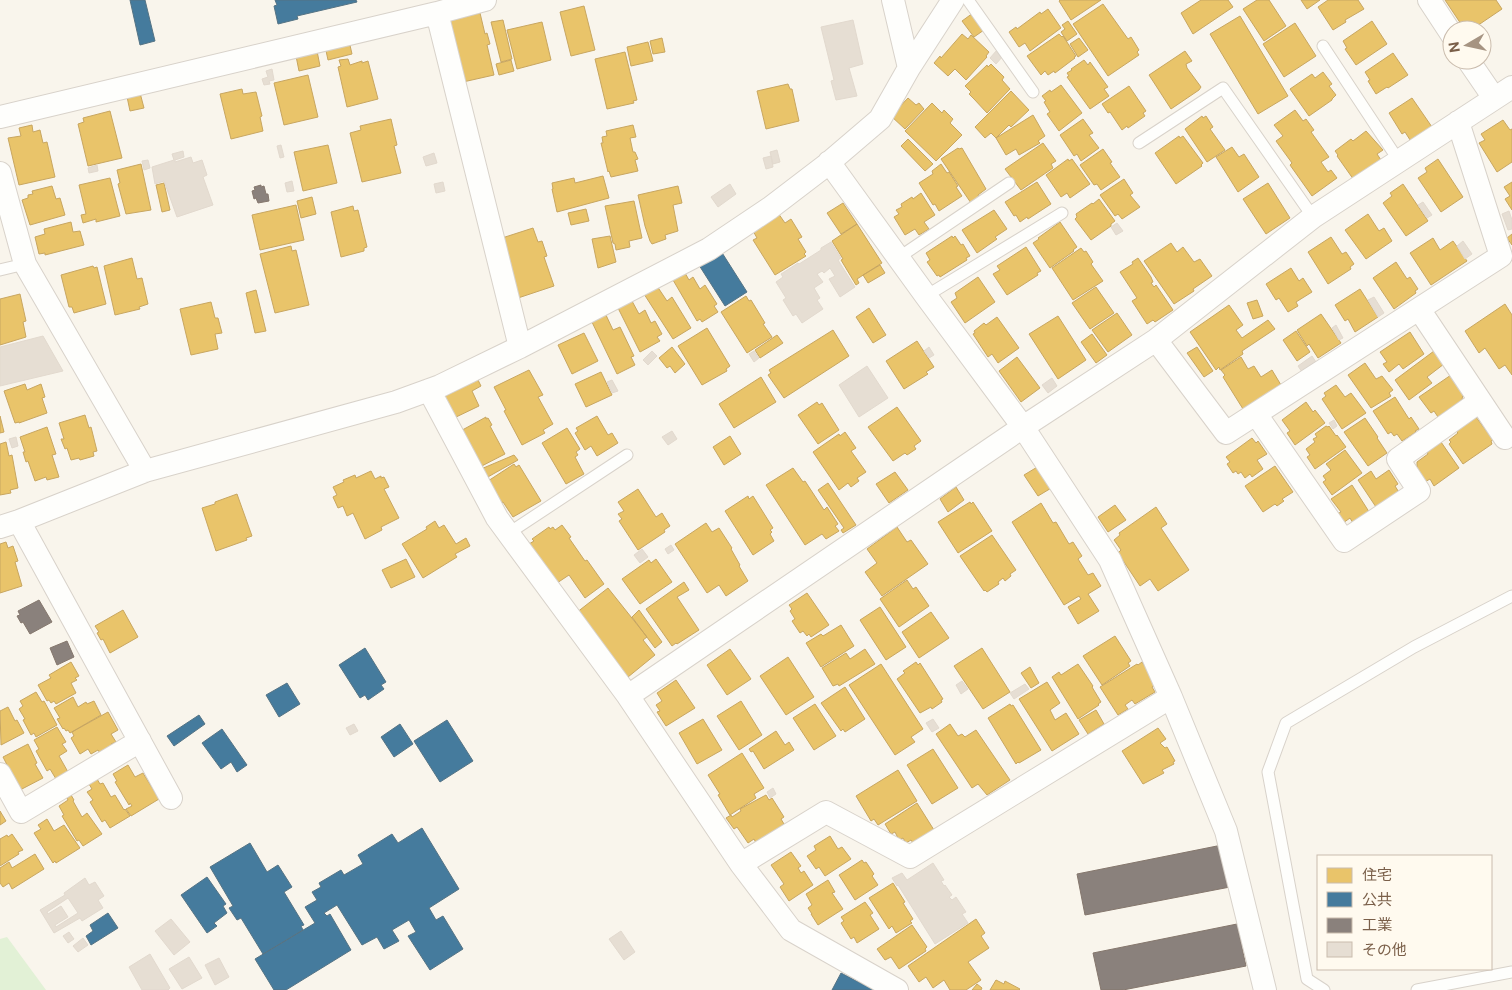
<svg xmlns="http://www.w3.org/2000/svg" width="1512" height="990" viewBox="0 0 1512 990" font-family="'Public Sans','Noto Sans JP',sans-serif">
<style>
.green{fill:#e2f1d6}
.homes{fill:#e9c46a;stroke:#c8a660}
.public{fill:#457b9d;stroke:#557384}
.industry{fill:#8a817c;stroke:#85776d}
.building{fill:#e6ded3;stroke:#e2d9ce;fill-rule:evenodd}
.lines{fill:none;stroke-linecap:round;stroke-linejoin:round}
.service-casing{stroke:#d8d2ca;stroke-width:13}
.minor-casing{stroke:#d8d2ca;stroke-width:24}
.service{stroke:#fefefc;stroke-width:11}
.minor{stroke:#fefefc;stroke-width:22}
</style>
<rect width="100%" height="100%" fill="#f9f5ec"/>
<path class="green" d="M7,937L46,990H0V939Z"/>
<path class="homes" d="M1060,0H1101L1071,20L1059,1Z
M1201,0H1228L1233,7L1193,34L1181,13Z
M1257,0H1269L1286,26L1264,41L1243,9Z
M1301,0H1320L1307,9Z
M1328,0H1358L1364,9L1345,20L1346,22L1333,30L1318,7Z
M1445,0H1496L1502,9L1471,30H1465Z
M1103,4L1128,39L1131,37L1139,50L1137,52L1139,55L1108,76L1073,24Z
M584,6L595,50L571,56L560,12Z
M1048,9L1061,28L1030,51L1025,43L1019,47L1009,32L1016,27L1017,29L1040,12L1041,14Z
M480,13L485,34L487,33L490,44L487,45L494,75L463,82L449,20Z
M973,13L984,30L974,37L962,21Z
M1240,16L1288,96L1258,114L1210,34Z
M503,20L512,59L501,62L491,22Z
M1068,21L1077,34L1067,41L1061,32L1065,29L1062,25Z
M1372,21L1387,44L1356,65L1345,49L1347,48L1343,41Z
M542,22L551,60L517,69L507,30Z
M1295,23L1316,56L1284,77L1263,44Z
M962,34L968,39L971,35L989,52L986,56L987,57L966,80L955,69L948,76L934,63L940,56L941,58Z
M1059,34L1062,37L1063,36L1076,56L1074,57L1075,58L1055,73L1054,71L1048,75L1045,71L1041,75L1027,56Z
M662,38L665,52L653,54L650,41Z
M1079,38L1088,50L1078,57L1070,44Z
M349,41L352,54L328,60L325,46Z
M648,42L653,61L631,66L627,47Z
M316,46L320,66L299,71L295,51Z
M1185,51L1192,61L1186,64L1187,68L1201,87L1199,90L1171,109L1149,75Z
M625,52L637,100L633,101L634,103L607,109L595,59Z
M1393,53L1408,75L1388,88L1387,87L1376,94L1368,81L1370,80L1365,72Z
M348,59L350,65L362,61V63L368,61L378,99L347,107L338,67L341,66L339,60Z
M511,60L514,71L499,75L496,64Z
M1084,60L1088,65L1090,62L1108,87L1104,89L1109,96L1090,109L1067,77L1069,76L1067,73L1072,70L1071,69Z
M991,64L1004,77L1002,80L1010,89L987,113L974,99L969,94L971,92L965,86L987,65L988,67Z
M1323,72L1332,84L1329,86L1336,95L1332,99V100L1309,116L1290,89L1312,74L1315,78Z
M308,75L318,117L284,125L274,83Z
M788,84L790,89H792L799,121L766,129L757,91Z
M1061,85L1082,113L1059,131L1047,114L1050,112L1044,102L1046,101L1042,96L1050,90L1051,92Z
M1129,86L1146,111L1143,113L1145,116L1128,128L1127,126L1122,130L1110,112L1108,113L1102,104Z
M139,89L144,108L130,111L126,92Z
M242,89L243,94L256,92L262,116L260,117L263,131L231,139L220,94Z
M1011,91L1029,110L1011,127L1009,125L996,138L991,133L985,138L975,127Z
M908,98L916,105L919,103L924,109L905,129L891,116Z
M1412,98L1432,127L1412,143L1405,132L1402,134L1389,113Z
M932,103L942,113L944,110L953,119L950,123L962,135L936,161L905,131Z
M1295,110L1303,121L1306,119L1314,130L1311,132L1329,157L1321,162L1328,172L1331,170L1337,178L1312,196L1290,165L1292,163L1276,141L1283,136L1274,125Z
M110,111L122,158L88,166L78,124L84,122L83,118Z
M1033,115L1045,136L1038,141L1040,143L1019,155L1016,149L1006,155L996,138Z
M1202,116L1203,118L1206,116L1213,127L1210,129L1225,150L1207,162L1185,129Z
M391,119L397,145L394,146L401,173L362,182L350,133L361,130L360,126Z
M1083,119L1093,133L1089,135L1099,148L1081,161L1077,154L1074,156L1060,135Z
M1503,120L1510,130L1512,129V162L1497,172L1479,143L1485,140L1481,134Z
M32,125L33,132L40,130L43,143L47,142L55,177L19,185L8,138L21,136L19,128Z
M633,125L636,137L630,138L633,152H635L638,159L635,160L638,171L611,177L609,171L608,172L601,143H603L602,137L607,136L606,131Z
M1366,131L1383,150L1377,154L1383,163L1356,183L1337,156L1338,155L1335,151L1351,139L1353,141Z
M1179,136L1180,138L1183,136L1203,163L1201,165L1202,166L1176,184L1155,153Z
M908,139L933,164L925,171L901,146Z
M1043,143L1056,161L1051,164L1053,168L1021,190L1005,169Z
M328,145L337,183L303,191L294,152Z
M1232,147L1239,157L1244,154L1259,177L1238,192L1216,157Z
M958,148L959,149L962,148L986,189L978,195L979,198L971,203L941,159Z
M1103,149L1112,162L1110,163L1120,177L1101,190L1097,184L1094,185L1080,165Z
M1068,159L1069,161L1072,159L1090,184L1070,198L1067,193L1061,197L1046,175Z
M1438,159L1463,197L1441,212L1418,178L1427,172L1425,168Z
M141,164L151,210L126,214L118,184L120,183L117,170Z
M941,164L947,173L949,172L958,186L956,187L962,196L939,211L935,204L933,205L919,183L933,174L932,171Z
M603,176L609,198L557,212L552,189H553L552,183L574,178L575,183Z
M110,178L120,216L96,222V219L83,223L81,215L86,214L79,185Z
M1124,179L1133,193L1130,195L1140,207L1122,219L1118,214L1115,216L1100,195Z
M1037,182L1051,204L1028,219L1027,217L1020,222L1016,215L1014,216L1005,202Z
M1512,182V210L1505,199L1510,196L1504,187Z
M164,183L170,210L162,212L156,185Z
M1268,183L1290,218L1266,234L1243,199Z
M1403,184L1428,221L1406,236L1383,203L1392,196L1390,193Z
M52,186L56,199L60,198L65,215L30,225L22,200L28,198V195L33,194L32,191Z
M678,186L682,203L673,205L678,231L665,235L666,239L652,244L650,241L645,226L638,195Z
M921,193L935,215L924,222L929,229L919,235L915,229L905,235L894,217L899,214L896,210L902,207L901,204L912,197L913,199Z
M312,197L316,214L301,218L297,201Z
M1099,199L1115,221L1111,224V226L1091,240L1075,219L1077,217L1076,214L1092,203L1093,204Z
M634,201L642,238L629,241L630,247L616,250L615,244L613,243L605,206Z
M843,203L857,224L841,234L827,213Z
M296,205L304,240L260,250L252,215Z
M353,206L354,211L358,210L367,247L364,248V251L341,257L331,212Z
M586,209L589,221L571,225L568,213Z
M994,210L1007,229L995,237L997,239L977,253L962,230Z
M778,213L785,223L791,219L802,237L798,239L806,252L804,254L806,256L775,275L753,240L757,238L752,229Z
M1368,214L1379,231L1384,228L1392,241L1366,259L1345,230Z
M71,222L73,232L80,231L84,245L45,255V253L39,254L35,237L45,234L44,229Z
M1060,222L1077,247L1073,250L1074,251L1050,268L1033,243L1039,239L1038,238Z
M857,224L882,263L857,279L859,283L856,285L841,260L843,259L832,241Z
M533,228L538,242L542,241L547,256L544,257L554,286L518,298L499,239Z
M1512,234V245L1507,238Z
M610,236L616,262L598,268L592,239Z
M952,236L953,238L955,236L961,245L963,244L970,256L966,258L967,260L940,277L939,275L937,276L927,262L930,260L926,253Z
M1331,237L1342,254L1346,252L1354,264L1350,267L1351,269L1328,284L1308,252Z
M1433,238L1440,250L1453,241L1467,261L1431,285L1410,253Z
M1171,243L1177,252L1183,247L1194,262L1200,259L1212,276L1193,289L1194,291L1174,304L1144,261Z
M291,246L292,251L296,250L309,305L275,313L260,254Z
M1026,247L1041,271L1037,273L1038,275L1007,295L993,274L1000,270L997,266Z
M1081,248L1084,252L1086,251L1093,262L1091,264L1103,281L1073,300L1052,268Z
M132,258L137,279L142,278L148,304L139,307L140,309L115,315L104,266Z
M1138,258L1151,277L1153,282L1151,283L1154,287L1156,285L1173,310L1155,322L1153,320L1147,324L1132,301L1137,298L1120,272L1133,264L1132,262Z
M1396,262L1407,279L1410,277L1418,289L1415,291L1416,293L1394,309L1373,278Z
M880,265L885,273L868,283L863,275Z
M93,266L94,268L97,267L106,304L74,313L72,307H69L61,275Z
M1291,268L1299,281L1303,278L1312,292L1296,302L1298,306L1288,312L1279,298L1276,300L1266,284Z
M685,273L689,280L693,277L700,289L705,285L717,304L714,306L718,312L702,322L700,319L697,321L673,280Z
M978,277L995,302L965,323L951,302L957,298L955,293Z
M657,286L667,301L672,297L691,328L673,339L644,294Z
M1096,287L1114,313L1090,329L1072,303Z
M1360,289L1378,317L1355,332L1348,319L1345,321L1335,305Z
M256,290L266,331L255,333L246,293Z
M20,294L26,321L23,322L26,337L0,345V299Z
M746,296L749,301L751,300L765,323L763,324L772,337L747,353L721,312Z
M1257,300L1263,316L1253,319L1247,303Z
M632,301L639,314L645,310L651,323L655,321L662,334L657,337L660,341L640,352L618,308Z
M211,302L215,318H218L222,333L215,334L218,349L191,355L180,309Z
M1505,304L1512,315V375L1505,365L1499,369L1485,348L1479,353L1465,331Z
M1229,305L1243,325L1236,330L1242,338L1268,320L1275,329L1242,351L1243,354L1220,370L1219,367L1216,370L1190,332Z
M869,308L886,335L873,343L856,317Z
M605,313L613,330L620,327L634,356L631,357L635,365L617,374L591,320Z
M1117,313L1132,335L1108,352L1092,330Z
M1321,314L1341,343L1318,358L1309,344L1307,346L1297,330Z
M1058,316L1086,360L1058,379L1029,334Z
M997,317L1019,348L998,363L992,354L988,357L973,334L975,333L974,331L984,323L986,325Z
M707,328L730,366L726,369L727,371L702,385L678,346Z
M833,330L849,356L784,398L768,375L771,373L769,370Z
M1296,331L1310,352L1297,361L1283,340Z
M1410,332L1424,354L1403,369L1399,364L1389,372L1383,364L1387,362L1380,352Z
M584,333L598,361L572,374L558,345Z
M1092,334L1107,355L1096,363L1081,342Z
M777,335L783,343L760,358L755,350Z
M917,341L934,367L926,372L928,374L904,389L886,361Z
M672,347L685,364L675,373L670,366L667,368L659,358Z
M1197,347L1213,371L1204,377L1187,353Z
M1434,351L1444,364L1427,377L1432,383L1409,400L1395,380Z
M1017,357L1040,388L1021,402L999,371Z
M1241,357L1248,369L1254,366L1261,377L1272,370L1281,385L1243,409L1223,377L1225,375L1221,370Z
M1365,363L1376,379L1382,376L1393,390L1389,393L1391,396L1371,408L1348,375Z
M529,370L543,395L538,397L553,424L543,430L545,433L522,445L504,411L506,410L494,387Z
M601,372L612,395L586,407L575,384Z
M475,374L481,386L472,391L479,406L454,418L443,396Z
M1451,375L1463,393L1462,400L1438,417L1434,411L1431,413L1419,397Z
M761,377L776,402L734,428L719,404Z
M25,384L27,390L41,384L45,397L42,398L47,413L19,423V422L15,423L4,391Z
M1336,385L1345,397L1351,393L1366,413L1342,429L1322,399L1326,396L1324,393Z
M1395,397L1409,419L1411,417L1419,429L1415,431L1416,432L1402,441L1397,434L1394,436L1391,432L1388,434L1373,411Z
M817,402L819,405L822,403L839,430L818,444L798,415Z
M1306,402L1313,412L1315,410L1325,423L1295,445L1287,433L1290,431L1282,420Z
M897,407L921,441L914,446L916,449L907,455L905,453L893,461L868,427Z
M85,415L89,428L91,427L97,451L93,452L94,456L80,460L79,458L71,460L67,448L65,449L61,439H64L59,423Z
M0,416L4,432L0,433Z
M597,416L608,435L612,433L618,443L597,456L591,446L585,450L575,433L578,431L576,428Z
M486,417V419L488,418L492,425L490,426L505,454L474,470L455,434Z
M1476,417L1493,440L1491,441L1492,444L1463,464L1449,444L1451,442L1449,440L1458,433L1456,431Z
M1365,418L1378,437L1377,438L1387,453L1368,466L1344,432Z
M1326,426L1328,427L1329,426L1336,436L1337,435L1346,447L1315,469L1307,457L1310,455L1306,449L1315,442L1313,439L1317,437L1315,434Z
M47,427L56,454L52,455L59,477L47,480L46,477L35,481L28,461L26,462L23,452H25L20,437Z
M567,428L580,449L576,452L578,455L575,457L584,474L566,484L542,443Z
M845,432L856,448L851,451L866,472L857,478L859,481L851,487L848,483L839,490L813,452L839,434L840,436Z
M730,436L741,454L724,465L713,447Z
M1252,438L1256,443L1258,441L1267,454L1257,460L1263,469L1252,477L1250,474L1245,478L1241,472L1238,474L1236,471L1233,473L1227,464L1230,462L1226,457Z
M6,442L9,456L12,455L18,488L10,490L11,493L0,495V444Z
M1441,442L1459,468L1434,486L1430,479L1423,483L1417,473V462L1428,454L1427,452Z
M1345,450L1362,473L1332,495L1323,482L1326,480L1323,476L1331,470L1326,464Z
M514,455L518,460L486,478L481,469Z
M514,464L516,467L519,465L541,501L513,517L503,502L501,503L488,481Z
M1039,466L1053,487L1038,496L1024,475Z
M1275,466L1293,492L1282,499L1284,501L1277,506L1275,504L1263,512L1245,486Z
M793,468L803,482L805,481L824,510L827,507L838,524L835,526L839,531L826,539L822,534L805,545L766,485Z
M1389,470L1398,484L1395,486L1400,494L1380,513L1358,480L1371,471L1376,479Z
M371,471L375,479L381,476V478L384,477L389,487L384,489L399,518L381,527L382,530L365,539L353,513L347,516L343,506L338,508L333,497L337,495L333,487L344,482L343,480L355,475L356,478Z
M895,472L908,490L889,503L876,484Z
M828,483L856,525L843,533L841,530L844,528L818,490Z
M1352,485L1373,518L1357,530L1350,518L1343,523L1337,514L1341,512L1331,499Z
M956,487L964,500L948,512L940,499Z
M638,489L656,517L662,513L670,526L664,530L665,532L638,550L619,521L622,519L618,514L624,511L618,502Z
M237,494L252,536L246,538L247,540L216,551L202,508L215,504V502Z
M748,496L749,499L753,496L773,528L770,530L772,532L770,534L774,541L753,555L725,511Z
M970,502L971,504L973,502L992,531L958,553L938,522Z
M1041,503L1053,523L1056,522L1069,544L1073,542L1082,556L1078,559L1088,575L1093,573L1101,586L1088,594L1099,611L1078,624L1068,607L1081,599L1079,596L1064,605L1012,522Z
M1115,505L1126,520L1108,532L1098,517Z
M1156,507L1167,524L1161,528L1189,570L1158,591L1150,579L1140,586L1118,553L1121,550L1114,540L1120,535L1119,533Z
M435,521L439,528L444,525L456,544L466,538L470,546L455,554L457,557L423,578L402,544L427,529L426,527Z
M706,523L712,532L719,528L732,548L731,549L740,565L739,566L748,581L726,596L719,585L707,593L675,544Z
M562,525L571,537L569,538L585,561L587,560L604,584L585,598L569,575L557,583L529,544L534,541L532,539L549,527L550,529L553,527L555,530Z
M897,527L907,542L911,540L928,564L882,596L865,572L877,563L867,549Z
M992,535L1016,570L1010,574L1011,576L1005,581L1003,578L998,582L999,584L987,592L985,590L984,591L960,556Z
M6,542L8,548L13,546L18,561L15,562L22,586L0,593V544Z
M406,559L415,577L391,588L382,570Z
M656,559L672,582L640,604L622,579L649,560L651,563Z
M907,580L913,589L916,587L929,606L899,627L880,599Z
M684,582L689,590L677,597L699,630L677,644L676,643L672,646L646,609Z
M608,588L647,637L643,640L655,655L628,677L576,613Z
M807,593L829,625L811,637L809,634L807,636L803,631L800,633L792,621L795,619L790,611L792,609L789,605Z
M880,607L906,647L886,660L860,620Z
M123,610L138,637L110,653L103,639L101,640L97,633L99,632L95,626Z
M639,610L662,642L655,648L632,617Z
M931,612L949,638L919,658L902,632Z
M841,625L854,646L821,667L806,643L821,634L823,636Z
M1115,636L1131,661L1128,663L1130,666L1102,685L1083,656Z
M982,648L1010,692L983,709L954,666Z
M730,649L751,679L727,695L707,665Z
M865,649L875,664L839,686L838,684L833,686L822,668L846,653L850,659Z
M788,657L814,697L786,715L760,676Z
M71,662L79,676L75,678L77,680L71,683L76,693L56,704L54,701L51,703L49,700L47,701L38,685L51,678L49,675Z
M916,662L918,665L920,663L943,699L941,700L942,702L932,709L931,707L920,713L897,679L905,673L903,671Z
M1142,662L1157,684L1152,687L1155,692L1135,704L1132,700L1125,705L1128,709L1118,715L1100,687L1137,664L1138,665Z
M881,664L923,729L911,737L915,742L895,755L849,685Z
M1078,664L1093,686L1092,687L1101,702L1098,704L1099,705L1078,719L1052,677L1059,672L1061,675Z
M1030,667L1039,683L1031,688L1021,673Z
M676,680L695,708L666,726L657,712L660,711L656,705L662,701L657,693Z
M1047,682L1060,703L1050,710L1055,720L1066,713L1079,734L1052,751L1019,699Z
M845,687L865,719L845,732L843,729L841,731L821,703Z
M36,692L42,702L44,701L57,725L36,737L34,733L31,735L23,720L25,719L19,709L23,706L20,701Z
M73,697L78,707L86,702L87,704L94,701L101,715L70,733L68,730L66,731L64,728L63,729L57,719L60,718L54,708Z
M741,701L762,735L739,750L717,716Z
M815,704L836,736L814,750L793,718Z
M1010,704L1011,706L1013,705L1041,750L1019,763L1018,762L1016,764L988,718Z
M8,707L15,721L17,720L24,733L1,745L0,711Z
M1096,710L1104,724L1088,734L1079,720Z
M108,712L118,730L111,734L116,742L111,744L112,746L100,753L98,750L91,754L88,749L80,754L71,738L74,736L72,732Z
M703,719L722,750L697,764L679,733Z
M950,724L958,736L962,734L965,737L976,730L1010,780L987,795L978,784L972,788L936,734Z
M57,727L66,742L62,744L67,751L59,756L68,772L56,779L50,769L47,771L36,751L39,749L34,740Z
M1158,728L1166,739L1160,743L1165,748L1167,747L1175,761L1173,762L1174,764L1162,770L1164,773L1143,784L1122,751Z
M776,731L785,745L789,742L794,750L764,769L753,751L751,752L749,749Z
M28,744L37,763L35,764L43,778L20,790L3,757Z
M933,749L958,788L932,804L907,765Z
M742,753L764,788L754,794L756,798L730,815L718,795L720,794L708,775Z
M128,765L135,777L143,773L159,799L131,816L126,809L132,806L130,803L129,805L115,782L117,781L113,774Z
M898,770L917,801L878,825L874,819L871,821L856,796Z
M97,779L100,784L103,783L111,797L115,795L124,810L125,809L130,816L110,828L105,820L102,822L90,802L93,800L87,792L92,789L89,784Z
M71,795L74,800L73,801L82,817L87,813L102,834L83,846L79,840L77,841L62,816L64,815L59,806L68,800L67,798Z
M766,795L769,800L772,798L784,817L781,819L784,824L756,843L754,839L748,843L737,827L734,829L726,818L731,815L732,817L741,811L740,809Z
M917,803L934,830L913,843L911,840L906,843L903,838L899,840L895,832L891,834L885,824Z
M0,811L6,821L0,825Z
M47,819L54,831L64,825L80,848L56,863L55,861L53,863L34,833L41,829L38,825Z
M12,834L23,850L18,852L19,854L0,866V839L7,835L8,837Z
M830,836L838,849L842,847L851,859L825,876L819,867L816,869L807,856L816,850L814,846Z
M791,852L801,866L798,868L801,873L804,871L813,885L789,901L780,887L784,884L771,865Z
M35,854L44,869L12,889L9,883L3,887L0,883V868L9,862L12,868Z
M862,860L864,863L866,862L874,874L872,876L878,885L855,900L839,875Z
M828,880L835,892L832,893L843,909L818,925L811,914H812L808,908L812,905L806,894Z
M893,883L905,902L903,903L913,919L910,921L912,923L896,933L892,926L889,929L869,898Z
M865,902L873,913L870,915L879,929L857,943L854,937L851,939L841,923L844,921L841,917Z
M976,919L985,933L981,936L989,948L968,962L981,980L966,990H950L944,980L933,988L926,977L919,982L908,966Z
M912,925L927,947L925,949L926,951L899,969L891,957L885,960L877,949Z
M996,980L1004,984L1005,981L1020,989L1019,990H990Z
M977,984L982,988L981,990H972Z"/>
<path class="public" d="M130,0H145L155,41L140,45Z
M275,0H356L357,2L297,16L298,19L278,24L274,6L277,5Z
M719,248L747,292L725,306L697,262Z
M365,648L386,682L381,685L384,689L368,700L365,695L360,698L339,665Z
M287,683L300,704L279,717L266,695Z
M199,715L205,724L174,746L167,736Z
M447,720L473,761L440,782L414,741Z
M400,724L413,744L394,757L381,737Z
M222,729L247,765L237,772L231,762L221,769L202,743Z
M422,828L459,889L429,908L436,920L443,916L463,949L430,970L408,936L416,932L409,920L392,930L399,941L384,949L377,937L362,945L337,905L324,913L327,916L330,914L351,950L286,990H274L255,959L315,923L305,907L317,900L312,892L321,887L319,883L341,870L344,875L363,864L358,855L392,834L398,843Z
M250,843L267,872L278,865L292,887L284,892L304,925L301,926L303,930L263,954L241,918L237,920L229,908L233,906L210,867Z
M207,877L226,904L223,906L227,913L214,923L217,926L207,933L181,895Z
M108,913L118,928L91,945L86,936L93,931L90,925Z
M841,973L874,990H832Z"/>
<path class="industry" d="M261,185V187L264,186L266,194H268L269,201L258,203L256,198L254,199L252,191L255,190L254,187Z
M39,600L52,622L30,634L23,622L21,623L17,616L20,615L18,611Z
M67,641L74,657L57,665L50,648Z
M1222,845L1230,887L1085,915L1077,874Z
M1237,924L1246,966L1123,990H1101L1093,953Z"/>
<path class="building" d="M853,20L863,64L849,68L857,96L836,100L831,81L834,80L821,27Z
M997,50L1003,56L996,64L990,58Z
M272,69L274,80L269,81L270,84L264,85L262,79L268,77L266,71Z
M281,145L284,157L280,158L277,146Z
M777,150L780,162L773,164L770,152Z
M183,151L184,157L175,160V162L191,157L193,163L202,160L207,175L203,177L213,205L177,217L164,181L155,184L152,167L174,160L172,154Z
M434,153L437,163L426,166L423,157Z
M771,156L773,167L766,169L763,158Z
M148,160L150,168L144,170L142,161Z
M97,165L98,171L89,173L88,168Z
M292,181L294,191L287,192L285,183Z
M443,182L445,191L436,193L434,184Z
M730,184L736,194L718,207L711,197Z
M1423,202L1432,215L1427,218L1418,205Z
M1509,211L1512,220V229L1508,230L1502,214Z
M1117,223L1123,231L1116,235L1111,227Z
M1463,241L1472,254L1465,259L1457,246Z
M831,242L841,258L838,260L855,287L840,297L829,279L835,276L830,268L824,273L822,271L817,274L823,282L814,288L820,298L817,300L823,309L802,323L796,314L793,316L783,300L786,298L776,282L783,277L781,274L798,263L799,264L821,250V248Z
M1374,297L1384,313L1378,317L1368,300Z
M1336,325L1343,338L1339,340L1332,328Z
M43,336L63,371L0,386V347Z
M929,347L934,355L929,358L924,351Z
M652,351L657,356L648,365L643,360Z
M754,351L759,358L754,362L749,354Z
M1312,356L1316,362L1302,372L1298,366Z
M867,366L888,398L859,417L839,385Z
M1052,378L1057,386L1048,393L1042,385Z
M612,380L618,391L612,393L607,382Z
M1334,420L1337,426L1333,429L1329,423Z
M672,431L677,439L668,445L662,437Z
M16,437L18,446L12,448L9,439Z
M671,545L674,550L668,554L665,549Z
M642,549L648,557L640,563L634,555Z
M962,681L968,689L961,694L956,685Z
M1025,684L1029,689L1014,699L1010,693Z
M933,719L939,728L932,732L926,723Z
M354,724L358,731L350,735L346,728Z
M773,788L776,794L770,798L767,792Z
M933,863L944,880L941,881L944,886L945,885L952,895L949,897L952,900L956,897L966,912L962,914L968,923L935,944L898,885L897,886L892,878L902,873L907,880Z
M85,878L89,885L95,882L104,896L98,900L103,908L82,921L80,918L54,933L40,910L65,895L64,893ZM68,898L78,913L56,927L55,925L68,917L61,906L48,914L47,912Z
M171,919L190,942L174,955L155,931Z
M621,931L635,952L624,960L609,939Z
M69,932L74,939L68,943L63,936Z
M83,938L88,945L78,952L73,946Z
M150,954L170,988L168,990H142L129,967Z
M189,957L202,978L182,989L169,969Z
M219,958L229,977L215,985L205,965Z"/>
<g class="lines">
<defs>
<path id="service" d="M968,0L1033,92
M1323,46L1399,161
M1139,143L1223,88L1313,217
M898,258L1009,183
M0,270L25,264
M926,296L1062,213
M509,533L627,455
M1324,990L1307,979L1268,772L1286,723L1414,647L1512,596
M1417,990L1512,972"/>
<path id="minor" d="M893,0L909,68
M1429,0L1452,35
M437,13L520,347
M1468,60L1494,98
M0,117L437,13L485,0
M829,162L926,296L1023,427L1110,560L1171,697L1226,831L1265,990
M0,173L25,264L145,471
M1419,309L1505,438
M1156,340L1226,433L1501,256L1458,122
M429,390L497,518L628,696L741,864L791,930L897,990
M1256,414L1344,541L1419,491L1398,459L1480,401
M19,521L171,798
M0,527L19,521L145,471L396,402L440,386L520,347L709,249L770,208L825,166L880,119L909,68L953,0
M628,696L1023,427L1156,340L1313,217L1512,87
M0,774L21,812L140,741
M741,864L826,812L910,857L1171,697"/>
</defs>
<use href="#service" class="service-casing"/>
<use href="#minor" class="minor-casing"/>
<use href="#service" class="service"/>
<use href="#minor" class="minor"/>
</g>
<rect x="1317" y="855" width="175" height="115" fill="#fffaef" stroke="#cabcad"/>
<rect x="1327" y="868" width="25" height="15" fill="#e9c46a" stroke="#cabcad"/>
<text x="1362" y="880" font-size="15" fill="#7a5f49">住宅</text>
<rect x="1327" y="892" width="25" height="15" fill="#457b9d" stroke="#cabcad"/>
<text x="1362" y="905" font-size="15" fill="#7a5f49">公共</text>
<rect x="1327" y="918" width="25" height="15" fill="#8a817c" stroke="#cabcad"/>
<text x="1362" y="930" font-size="15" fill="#7a5f49">工業</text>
<rect x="1327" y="942" width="25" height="15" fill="#e6ded3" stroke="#cabcad"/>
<text x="1362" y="955" font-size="15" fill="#7a5f49">その他</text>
<g transform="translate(1467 45) rotate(261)"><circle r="24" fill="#fffaef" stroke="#cabcad"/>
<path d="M0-4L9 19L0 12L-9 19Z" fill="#a69482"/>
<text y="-8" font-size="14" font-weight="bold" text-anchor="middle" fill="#7a5f49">N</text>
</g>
</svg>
